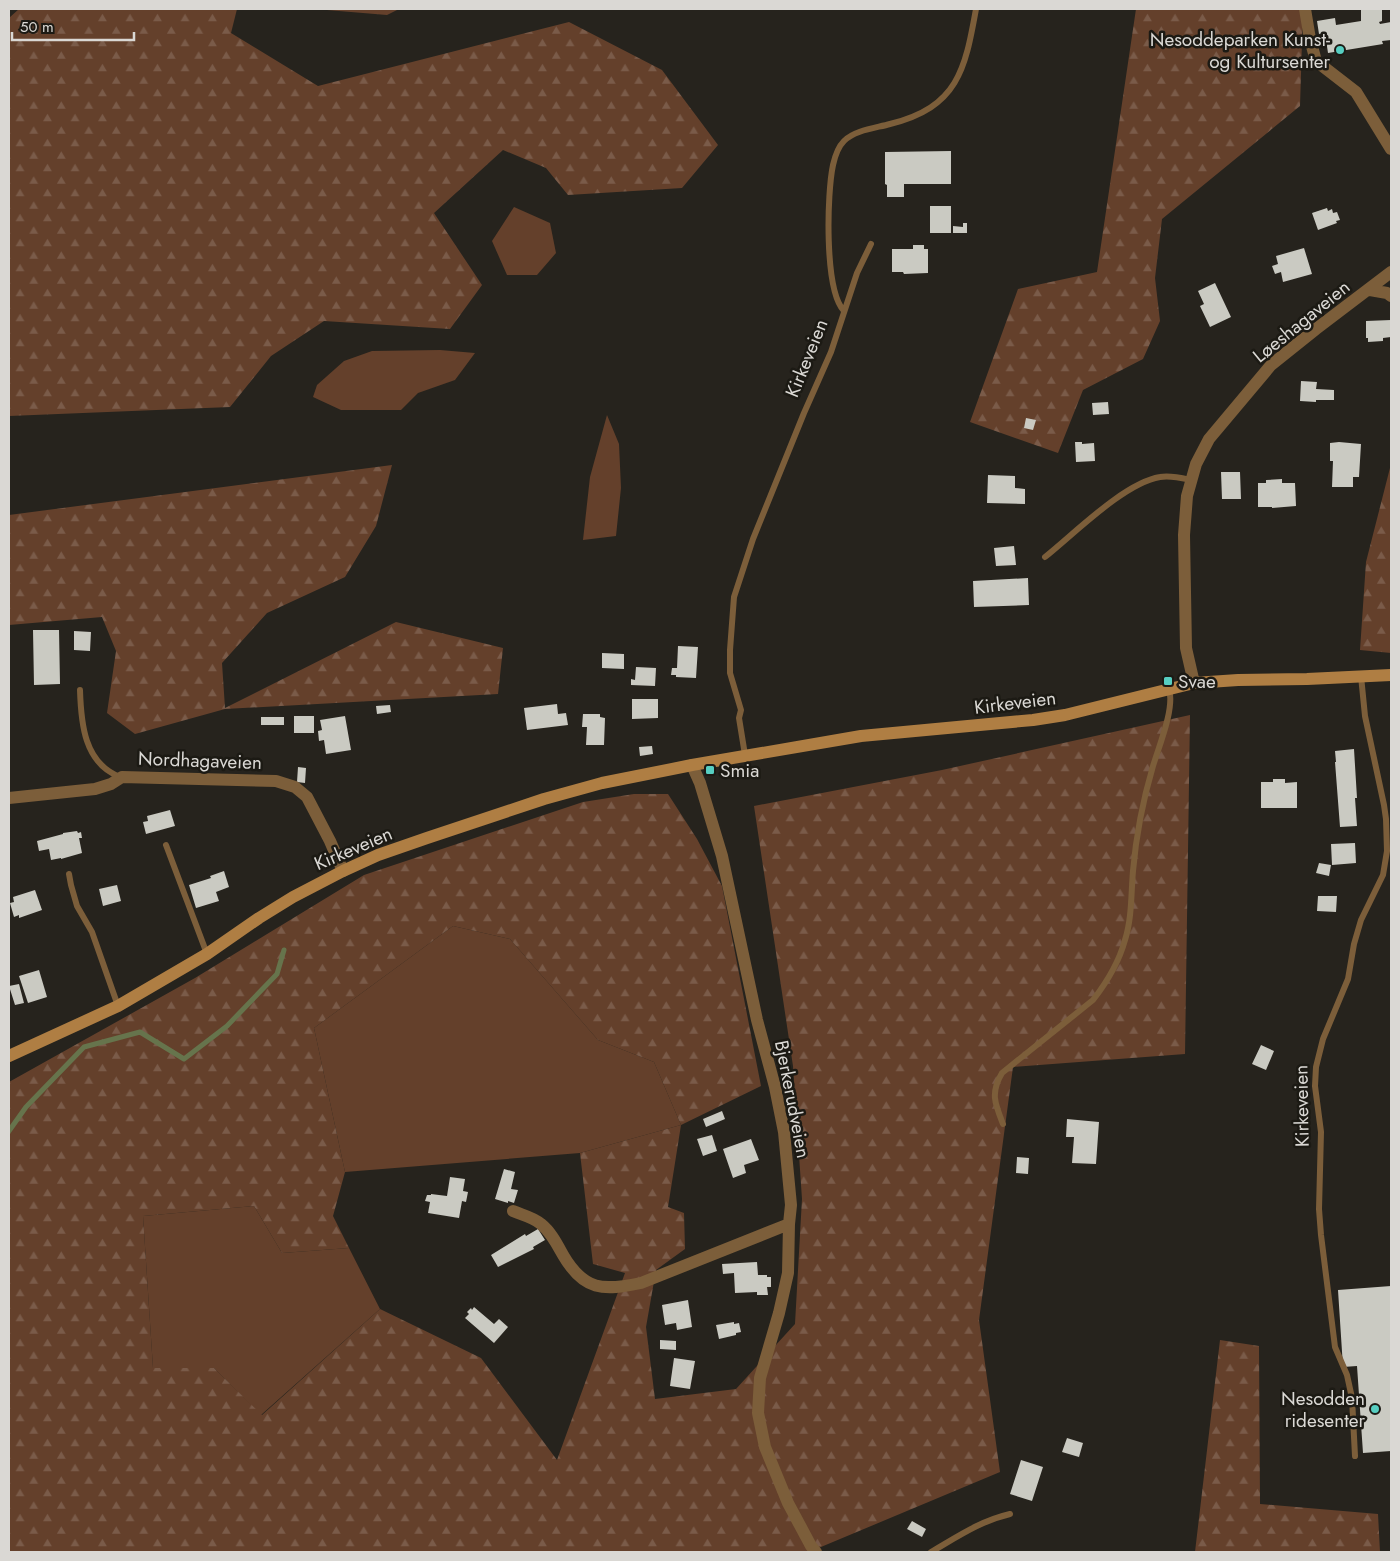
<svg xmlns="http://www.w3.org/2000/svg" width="1400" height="1561" viewBox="0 0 1400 1561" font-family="Jost,sans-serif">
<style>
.green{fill:#64402b}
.forest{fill:url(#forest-firs);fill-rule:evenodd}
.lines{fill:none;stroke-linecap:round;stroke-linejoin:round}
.stream{stroke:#66744c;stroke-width:5}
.building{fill:#cacac2}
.lane{stroke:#7c5e3a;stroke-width:6}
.street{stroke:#7c5e3a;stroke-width:12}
.secondary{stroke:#af7e43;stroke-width:12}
.poi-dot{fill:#57cec1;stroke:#1c1a14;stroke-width:2}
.labels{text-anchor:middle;stroke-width:5;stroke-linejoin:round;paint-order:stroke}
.poi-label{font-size:19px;fill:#dad8d4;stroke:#1c1a14;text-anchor:end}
.street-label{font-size:19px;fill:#dad8d4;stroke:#1c1a14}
</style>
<defs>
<pattern id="forest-firs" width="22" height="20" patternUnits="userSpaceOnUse" patternTransform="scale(1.25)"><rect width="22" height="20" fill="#64402b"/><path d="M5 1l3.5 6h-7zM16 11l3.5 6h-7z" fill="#7a5b49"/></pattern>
</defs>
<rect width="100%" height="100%" fill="#26231d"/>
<path class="green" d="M514,207L550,223L556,253L537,275H507L492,241Z
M440,350L475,353L455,380L418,393L401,410H341L313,397L317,385L344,361L372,351Z
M607,415L619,444L621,488L616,536L583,540L590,477Z
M453,926L510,939L598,1040L654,1062L681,1125L580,1153L345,1172L314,1028Z
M254,1206L282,1253L349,1248L380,1309L261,1415L214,1368H153L143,1216Z"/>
<path class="forest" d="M19,9H237L231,33L318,86L569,22L662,70L718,145L682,188L568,195L546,168L503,150L434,213L482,285L450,329L324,321L271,356L230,407L9,416V18Z
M315,9H399L387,15Z
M1136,9H1303L1300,106L1162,219L1155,278L1160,321L1143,359L1083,390L1058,453L970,422L1018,289L1097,272Z
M1391,464V653L1360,650L1366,562Z
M392,465L376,526L345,577L267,613L222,663L225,708L396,622L503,648L498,694L225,709L135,734L107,713L116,651L102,617L9,625V515Z
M1190,715L1185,1054L1013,1067L979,1320L1000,1472L809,1552H9V1082L195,978L364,875L583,802L634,794H668L697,839L722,886L761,1086L681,1125L668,1207L684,1213L685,1249L656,1270L646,1327L655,1399L736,1389L795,1324L802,1199L793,1066L754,806L942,770ZM453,926L510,939L598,1040L654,1062L681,1125L580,1153L593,1264L625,1273L557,1460L481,1358L380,1309L262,1415L214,1368H153L143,1216L254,1206L282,1253L349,1248L333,1216L345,1172L314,1028Z
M1220,1340L1259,1346L1260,1504L1378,1514L1380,1552H1195Z"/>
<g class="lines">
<path class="stream" d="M9,1131L26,1107L84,1047L140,1032L184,1059L227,1026L277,974L284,950"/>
</g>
<path class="building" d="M1361,9H1382V21L1379,22L1380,24L1391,22V40L1382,41L1383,44L1328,53L1325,33L1319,34L1317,21L1335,18L1336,25L1361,21Z
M951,151V184H904V197H887V185L885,184V152Z
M930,206H951V233H930Z
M1327,208L1328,211L1332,209L1333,213L1337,212L1340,220L1336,221L1337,223L1318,230L1312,213Z
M963,223H967V233H953V226L963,227Z
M913,245H924V249H928V273L904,274L903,272H892V249H913Z
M1304,248L1312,274L1283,282L1281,272L1275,274L1272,266L1278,264L1276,256Z
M1215,283L1231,317L1210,327L1200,306L1204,304L1198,291Z
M1391,320V337L1383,338V341L1368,342V338H1366V321Z
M1301,381L1317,382L1316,389L1334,390V400H1316V402L1300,401Z
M1108,402L1109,414L1093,415L1092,403Z
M1026,418L1036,420L1033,430L1024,428Z
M1075,442H1082V444L1094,443L1095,461L1076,462Z
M1339,442L1361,444L1359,477H1353V487H1332L1333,461H1330V443Z
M1221,472H1240L1241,499H1222Z
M988,475L1015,476V488L1025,489V504L987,503Z
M1282,479V483H1295L1296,506L1272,508V507H1258V483H1266V480Z
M1014,546L1016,565L996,566L994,548Z
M1028,578L1029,605L974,607L973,581Z
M33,630H59L60,684L34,685Z
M74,631L91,632L90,651L74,650Z
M678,646L698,647L696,678L676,677V675H671L672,668H677Z
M602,653L624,654V669L602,668Z
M636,667L656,668L655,686L631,685V679L635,680Z
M632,699H658V718L632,719Z
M557,704L558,714L566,713L568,725L527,730L524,708Z
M390,705L391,712L377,714L376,706Z
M583,714H600V717L605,718L604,745H586L587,727H582Z
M294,716H314V733H294Z
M345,716L351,750L326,754L324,740L319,741L318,731L322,730L320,720Z
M261,717H284V725H261Z
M652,746L653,754L640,756L639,747Z
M1354,749L1357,798H1355L1357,826L1340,827L1335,762H1336L1335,751Z
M298,767L306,768L305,783L297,782Z
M1273,779H1285V783L1297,782V808H1261V782H1273Z
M170,810L175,826L146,834L143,822L148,821L147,816Z
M77,831L78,833L81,832L82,838H79L82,853L61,859V858L51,860L49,849L39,851L37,841L63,834V833Z
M1355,843L1356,863L1332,865L1331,844Z
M1319,863L1331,865L1329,876L1316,873Z
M224,871L229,887L216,892L219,901L196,908L189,885L211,878L210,876Z
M117,885L121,901L103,906L99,889Z
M35,890L42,910L19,918V915L14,917L10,903L14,902L13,897Z
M1318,896H1337L1336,912L1317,911Z
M39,970L47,997L28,1003L19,976Z
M19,984L24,1003L15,1005L9,986Z
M1261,1045L1274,1051L1266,1070L1252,1064Z
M722,1111L725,1119L706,1127L703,1119Z
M1067,1119L1099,1122L1096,1164L1072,1163L1074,1137H1066Z
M712,1135L717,1151L703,1156L697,1139Z
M751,1139L759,1160L744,1165L746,1173L733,1178L723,1149Z
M1017,1157L1029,1158L1028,1174L1016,1173Z
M504,1169L515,1172L511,1189L518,1190L514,1203L508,1201V1203L495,1199Z
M450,1177L465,1179L463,1191L468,1192L466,1202L462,1201L459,1218L428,1213L430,1202L425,1201L427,1195H431V1194L447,1196Z
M538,1229L545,1240L533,1247L534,1249L498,1267L491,1255L525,1234L526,1236Z
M757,1262L758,1275H767V1277H771V1287H767L768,1295H757V1292L735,1293L734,1273L723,1274L722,1264Z
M1391,1286V1451L1363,1453L1357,1366L1343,1367L1338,1290Z
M688,1300L692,1327L677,1330L676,1323L665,1325L662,1305Z
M474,1307L494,1324L499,1319L508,1327L494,1343L465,1318L469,1314L467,1312L471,1308L472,1310Z
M734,1322V1324L739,1323L741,1332L736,1333V1335L719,1339L716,1325Z
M660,1340L676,1341V1350L660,1349Z
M674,1358L695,1361L690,1389L670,1386Z
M1067,1438L1083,1443L1079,1457L1062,1452Z
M1021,1460L1043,1467L1032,1501L1010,1494Z
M912,1521L926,1529L922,1537L907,1529Z"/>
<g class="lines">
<path class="lane" d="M844,311C824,290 827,193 833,165C835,156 838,147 844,141C855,130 876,128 890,124C958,107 965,70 976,9
M1045,557C1074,534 1124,483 1160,477C1170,475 1182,478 1191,480
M80,690C81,723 84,763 120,777
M745,755L739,718L741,710L730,673V650L734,597L753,539L804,413L831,352L857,273L871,244
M166,845L207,954
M69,874L71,885L77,906L92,932L118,1006
M1003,1124C995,1104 990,1093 1002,1073L1093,1000C1107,982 1119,962 1125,940C1132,918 1131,894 1133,871C1136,836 1143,800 1153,766C1159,746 1175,708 1169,689
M1355,1456L1352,1398L1347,1375L1335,1347L1321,1235L1319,1209L1321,1132L1315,1086L1316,1067L1323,1039L1348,979L1354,944L1361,920L1383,875L1387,851L1386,819L1384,805L1365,716L1361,676
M931,1552C957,1537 980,1521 1010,1514"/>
<path class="street" d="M1305,9L1310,39L1316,61L1356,92L1391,149
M1370,290L1387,293L1391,296
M1194,683L1186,648L1184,535L1187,496L1196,464L1209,439L1271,365L1316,329L1391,272
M692,765L700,783L722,856L757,1020L775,1087L784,1132L791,1205L789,1224L788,1273L779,1313L760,1378L758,1413L765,1447L788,1503L811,1546L816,1552
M9,798L95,789L111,784L122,777L276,781L295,787L307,797L330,841L343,871
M513,1211C522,1215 533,1217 541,1224C551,1232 557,1244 563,1255C584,1291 603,1291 641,1283L789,1224"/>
<path class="secondary" d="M9,1056L118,1006L207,954L259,918L293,897L343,871L378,855L427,838L544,799L602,783L692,765L861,736L1033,720L1065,715L1194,683L1238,680L1307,679L1391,675"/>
</g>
<g class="poi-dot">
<circle cx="1340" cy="50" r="5"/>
<rect x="1163" y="676" width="10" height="10" rx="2.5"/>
<rect x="705" y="765" width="10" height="10" rx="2.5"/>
<circle cx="1375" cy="1409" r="5"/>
</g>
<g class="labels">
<g class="poi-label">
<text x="1330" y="46">Nesoddeparken Kunst-<tspan x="1330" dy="22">og Kultursenter</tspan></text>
<text x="1178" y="688" text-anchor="start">Svae</text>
<text x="720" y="777" text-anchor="start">Smia</text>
<text x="1365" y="1405">Nesodden<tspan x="1365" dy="22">ridesenter</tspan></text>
</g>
<g class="street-label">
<text transform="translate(1301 321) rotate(-39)" y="7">Løeshagaveien</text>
<text transform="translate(806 358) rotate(-68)" y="7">Kirkeveien</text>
<text transform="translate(1015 702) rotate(-7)" y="7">Kirkeveien</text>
<text transform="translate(200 760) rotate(2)" y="7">Nordhagaveien</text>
<text transform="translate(353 848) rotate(-23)" y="7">Kirkeveien</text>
<text transform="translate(793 1099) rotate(79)" y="7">Bjerkerudveien</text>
<text transform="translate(1301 1106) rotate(-91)" y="7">Kirkeveien</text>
</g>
</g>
<rect width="1400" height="1561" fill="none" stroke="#dad8d4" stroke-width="20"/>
<path d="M12 32v8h122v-8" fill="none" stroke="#dad8d4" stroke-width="2.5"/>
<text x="20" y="32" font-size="15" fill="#dad8d4" stroke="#1c1a14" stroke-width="4" paint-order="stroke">50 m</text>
</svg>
